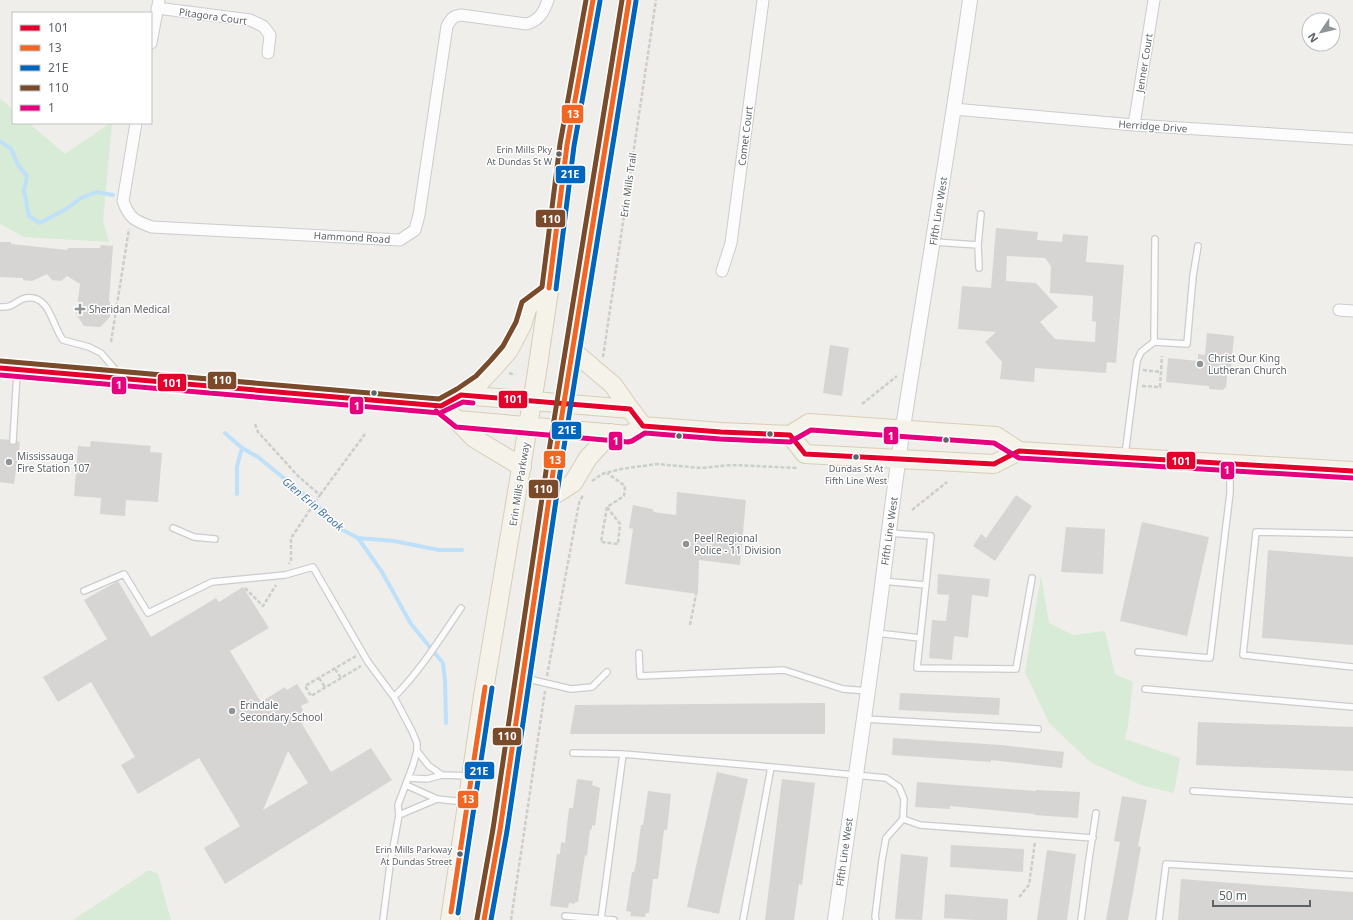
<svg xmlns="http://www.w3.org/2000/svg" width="1353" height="920" viewBox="0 0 1353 920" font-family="'Noto Sans',sans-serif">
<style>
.green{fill:#d8ebd6}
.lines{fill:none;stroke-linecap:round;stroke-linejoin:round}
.stream{stroke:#bfe0f9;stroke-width:4}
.building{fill:#d6d5d3;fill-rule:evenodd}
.service-casing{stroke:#cbcccc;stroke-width:8}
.minor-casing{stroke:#cbcccc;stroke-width:13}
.tertiary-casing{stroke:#cbcccc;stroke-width:16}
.primary-casing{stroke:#d7ceb8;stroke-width:20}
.path{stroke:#cacfcc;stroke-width:2.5;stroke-dasharray:4 2;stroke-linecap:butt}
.service{stroke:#fdfcfc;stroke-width:5.5}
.minor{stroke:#fdfcfc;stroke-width:11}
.tertiary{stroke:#fdfcfc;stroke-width:14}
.primary{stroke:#f4f2e9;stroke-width:18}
.bus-1-casing{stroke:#fff;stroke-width:8}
.bus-2-casing{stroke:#fff;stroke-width:8}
.bus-3-casing{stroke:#fff;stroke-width:8}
.bus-4-casing{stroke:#fff;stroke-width:8}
.bus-5-casing{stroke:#fff;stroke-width:8}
.bus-1{stroke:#e4002b;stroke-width:5}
.bus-2{stroke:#f26522;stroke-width:5}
.bus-3{stroke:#0065bd;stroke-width:5}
.bus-4{stroke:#7a4b2a;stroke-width:5}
.bus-5{stroke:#e5007d;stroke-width:5}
.bus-dot{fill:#5f6368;stroke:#fff;stroke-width:1.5}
.poi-dot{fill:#919496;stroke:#fff;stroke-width:1.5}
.labels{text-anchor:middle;stroke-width:3;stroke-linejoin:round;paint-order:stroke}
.bus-label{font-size:9px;fill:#5f6368;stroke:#fff;text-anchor:end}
.street-label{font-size:10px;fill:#5f6368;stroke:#fff}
.poi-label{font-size:10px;fill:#5f6368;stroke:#fff;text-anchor:start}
.water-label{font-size:11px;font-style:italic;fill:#4174aa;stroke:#fff}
.line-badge{stroke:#fff;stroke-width:1.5}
.badge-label{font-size:11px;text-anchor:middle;font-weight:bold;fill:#fff}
</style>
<rect width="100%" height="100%" fill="#efeeea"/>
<path class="green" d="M0,98L13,110V123H29L65,154L110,123H112L103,221L109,242L24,237L0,224Z
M1041,576L1049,623L1073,635L1105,631L1115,674L1133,682L1128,725L1125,739L1180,758L1174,793L1141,785L1090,762L1049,723L1025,672Z
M149,870L158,874L171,920H73Z"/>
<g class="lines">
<path class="stream" d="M0,141L11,149L18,165L27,176L24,191L29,216L40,223L66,209L81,198L97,192L113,195
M225,433L242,448L258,457L318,506L337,527L358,538L394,541L439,550H462
M237,494V466L242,448
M358,538L382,572L411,624L443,663L445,681L446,723"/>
</g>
<path class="building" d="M996,228L1038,232L1037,240L1062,242L1063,234L1088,236L1086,262L1124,265L1116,363L1107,362L1106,373L1035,368L1034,382L1000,379L1002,362L985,342L996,332L958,329L962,286L991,288ZM1007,256L1045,258L1051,266L1050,293L1093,296L1092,321L1096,322L1095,342L1055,339L1040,322L1058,307L1036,283L1006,281Z
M0,242H11V244L67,250L68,248H100L101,245L113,246L109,301L111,304L110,317L100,327L84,326L76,314L80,284L67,276L61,281L52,280L47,274L32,281L23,280V278L0,277Z
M1207,333L1234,336L1231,367H1228L1226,388H1224L1223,390L1209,389V386L1166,382L1168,358L1198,361V354L1205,355Z
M830,345L849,348L842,396L823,393Z
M0,439L9,440V443L12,445H15L17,441L20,442L14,484L0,482Z
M91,441L151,446L150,452L162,453L158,502L126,500L125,516L100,514L101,498L74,496L78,446L90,447Z
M677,492L746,500L740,565L699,560L698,594L625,584L633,529L629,528L633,505L652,509L654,512L676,515Z
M1016,495L1032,506L995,561L973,546L981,534L986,538Z
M1142,522L1209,537L1187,636L1120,621Z
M1066,527L1105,529L1103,574L1061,572Z
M1268,550L1353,557V645L1262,638Z
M938,574L990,579L988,597L972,595L968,638L954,636L952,660L929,658L932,620L946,621L949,595L937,594Z
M118,581L151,637L216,598L219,602L243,587L269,628L230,651L261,702L285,687L287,690L297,684L309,702L301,706L307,721L302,724L331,772L371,748L392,780L225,884L204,848L240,826L199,758L138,794L121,765L135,757L91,682L58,702L43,677L107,639L84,600ZM288,751L308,783L263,810Z
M900,693L1000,698L999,715L899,710Z
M825,703V734H570L575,705Z
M1198,722L1353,727V771L1196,765Z
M893,738L1001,745L1064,752L1062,768L991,760V762L892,755Z
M717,772L748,779L719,914L687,907Z
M577,779L593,781L592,785L600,788L595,826L592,825V830L590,829L587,856L585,855L578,902H575V904L569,903L568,908L550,906L557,854H560L561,842L565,843L569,808H573Z
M782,779L815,783L802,885L799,884L794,920H765Z
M917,782L1036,791V790L1080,792L1078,818L1034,815V814L950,806V809L915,807Z
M648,791L671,794L667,830H664L658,879H653L649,913H646L645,917L630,916L631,912L626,911L632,872H634L636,863L641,825H643Z
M1122,796L1147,800L1138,846L1141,847L1128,920H1106L1120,842L1114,841Z
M951,845L1024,849L1023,872L950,867Z
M1047,850L1076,854L1067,920H1037Z
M901,854L928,857L922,920L895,919Z
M1181,879L1353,892V920H1178Z
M945,894L1008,899L1007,920H975L944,918Z"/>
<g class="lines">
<defs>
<path id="service" d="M934,242L978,245L981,214
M978,245L979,268
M0,307C15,308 15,300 26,298C50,294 52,326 63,340L89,347L101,353L119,374
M1154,342L1187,344L1193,276L1198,246
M13,441L17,372
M1125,455L1137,361L1141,352L1154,342L1155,239
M173,528L194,537L215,539
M889,533L931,536L917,668L1016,669L1032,578
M1353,534L1256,532L1243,655L1353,667
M882,581L926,585
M84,591L124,574L148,613L212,582L285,575L313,567L368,662L394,697L412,731L417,743V751L413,765L398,805L399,815L390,865L383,920
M877,633L920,638
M1138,652L1210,658L1230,493V466
M639,653L640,676L784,670L843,689L868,691
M524,678L571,689L592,687L607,672
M1145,689L1353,707
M394,697C420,671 440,639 461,608
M864,719L1038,729
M417,751L429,766L442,775
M573,753L623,754L771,767L743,920
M771,767L886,778L899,787L904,799L903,819L886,838L882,860L875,917L876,920
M409,778L427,779L442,775L469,776
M406,785L437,799L465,802
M1193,791L1353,801
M399,815L437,799
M903,819L920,825L1093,838
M565,916L614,920
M601,919L623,754
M1081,920L1089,859L1096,813
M1159,920L1166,864L1353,875"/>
<path id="minor" d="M157,8L250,20L263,26L270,35L268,53
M151,43L159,0
M954,109L1134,125L1353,139
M136,123L123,201C129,218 135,221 152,227L400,240L415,230L419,215L447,26C451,19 453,16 461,15L526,24C539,21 544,12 548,0
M1134,125L1154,0
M722,271L731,243L763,0
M1339,310L1353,311"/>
<path id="tertiary" d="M835,920C849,821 864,723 877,624C887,550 895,475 907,402C928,268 951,134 970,0"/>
<path id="primary" d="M573,351L613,385L630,409
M0,368L441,406L461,395L481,381L496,365L509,350L522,325L528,306L549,291
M461,395L630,409L643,426
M454,417L474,438L522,467
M457,420L629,435L643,426L721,432L790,435L809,423L996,436L1019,451L1353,471
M790,435L805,454L994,464L1019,451
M551,497L573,483L588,458L611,433
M450,920L483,696L536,378L549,291L567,145L593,0
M484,920L500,830L556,452L629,0"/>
</defs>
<use href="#service" class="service-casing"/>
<use href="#minor" class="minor-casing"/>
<use href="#tertiary" class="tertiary-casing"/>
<use href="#primary" class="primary-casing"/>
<path class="path" d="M111,342L129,229
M603,357L656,0
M1143,370L1161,372
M509,373L515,375
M1142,386L1160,387L1162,356
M862,404L897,376
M255,424L258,432L298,476L320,495L291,538V560L289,564
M592,481L602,474L621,469L657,464L701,468L732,465L798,468
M320,495L365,434
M607,507L620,524L618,544L601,542L607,507L624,496L625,486L607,473
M912,510L947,482
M245,588L263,606L276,585
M690,625L696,594
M356,656L305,686L311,696L361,666
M335,669L341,678
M547,676L579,503L583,495
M319,678L325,687
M1019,897L1029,885L1035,842
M511,920L545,691"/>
<use href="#service" class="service"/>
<use href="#minor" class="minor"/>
<use href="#tertiary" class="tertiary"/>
<use href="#primary" class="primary"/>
<defs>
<path id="bus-1" d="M0,368L441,406L461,395L630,409L643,426L721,432L790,435L805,454L994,464L1019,451L1353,471"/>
<path id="bus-2" d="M549,288L567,145L593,0
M451,912L485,687
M484,920L500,830L556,452L629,0"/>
<path id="bus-3" d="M556,289L574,146L600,1
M458,913L492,688
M491,920L507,831L563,453L636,1"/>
<path id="bus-4" d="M1,361L439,399L457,389L476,376L491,360L503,346L516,322L522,302L542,287L560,144L586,0
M477,919L493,829L549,451L622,0"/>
<path id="bus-5" d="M0,375L440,413L463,402L473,403
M436,411L456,427L628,442L632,441L645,433L720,439L790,442L811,430L994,443L1019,458L1353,478"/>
</defs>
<use href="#bus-1" class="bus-1-casing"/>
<use href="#bus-2" class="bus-2-casing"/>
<use href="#bus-3" class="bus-3-casing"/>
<use href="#bus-4" class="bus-4-casing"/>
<use href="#bus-5" class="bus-5-casing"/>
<use href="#bus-1" class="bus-1"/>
<use href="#bus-2" class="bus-2"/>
<use href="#bus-3" class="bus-3"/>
<use href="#bus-4" class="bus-4"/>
<use href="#bus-5" class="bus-5"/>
</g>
<g class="bus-dot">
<circle cx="559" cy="154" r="3.5"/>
<circle cx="374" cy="393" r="3.5"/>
<circle cx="770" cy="434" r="3.5"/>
<circle cx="679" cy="436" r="3.5"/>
<circle cx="946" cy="440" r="3.5"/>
<circle cx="856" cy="457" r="3.5"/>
<circle cx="460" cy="854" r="3.5"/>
</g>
<g class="poi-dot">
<path d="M78 303h4v4h4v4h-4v4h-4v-4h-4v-4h4z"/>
<circle cx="1200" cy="364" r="4"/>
<circle cx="9" cy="462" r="4"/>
<circle cx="686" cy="544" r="4"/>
<circle cx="232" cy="711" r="4"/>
</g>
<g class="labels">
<g class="bus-label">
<text x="552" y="153">Erin Mills Pky<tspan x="552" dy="12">At Dundas St W</tspan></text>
<text x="856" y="472" text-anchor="middle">Dundas St At<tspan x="856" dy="12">Fifth Line West</tspan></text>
<text x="452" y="853">Erin Mills Parkway<tspan x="452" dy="12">At Dundas Street</tspan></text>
</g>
<g class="street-label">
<text transform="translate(213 16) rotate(8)" y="4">Pitagora Court</text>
<text transform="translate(1144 63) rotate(-81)" y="4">Jenner Court</text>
<text transform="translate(1153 126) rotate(4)" y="4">Herridge Drive</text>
<text transform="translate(745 136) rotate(-83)" y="4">Comet Court</text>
<text transform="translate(628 185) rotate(-82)" y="4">Erin Mills Trail</text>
<text transform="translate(938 211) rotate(-81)" y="4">Fifth Line West</text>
<text transform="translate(352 237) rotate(3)" y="4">Hammond Road</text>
<text transform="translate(519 484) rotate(-81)" y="4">Erin Mills Parkway</text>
<text transform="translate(889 531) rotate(-82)" y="4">Fifth Line West</text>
<text transform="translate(844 852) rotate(-82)" y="4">Fifth Line West</text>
</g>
<g class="poi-label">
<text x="89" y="313">Sheridan Medical</text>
<text x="1208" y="362">Christ Our King<tspan x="1208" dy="12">Lutheran Church</tspan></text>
<text x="17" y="460">Mississauga<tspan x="17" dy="12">Fire Station 107</tspan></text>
<text x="694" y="542">Peel Regional<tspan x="694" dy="12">Police - 11 Division</tspan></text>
<text x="240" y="709">Erindale<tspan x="240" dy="12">Secondary School</tspan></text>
</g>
<g class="water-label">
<text transform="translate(313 504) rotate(40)" y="4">Glen Erin Brook</text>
</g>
</g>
<g class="line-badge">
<rect x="561" y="104" width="23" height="20" rx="4" fill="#f26522"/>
<rect x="555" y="165" width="31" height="19" rx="4" fill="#0065bd"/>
<rect x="535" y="209" width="31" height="19" rx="4" fill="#7a4b2a"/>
<rect x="207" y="371" width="30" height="19" rx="4" fill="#7a4b2a"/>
<rect x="157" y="373" width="30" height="19" rx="4" fill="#e4002b"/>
<rect x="111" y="376" width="16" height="19" rx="4" fill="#e5007d"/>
<rect x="498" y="390" width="30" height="19" rx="4" fill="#e4002b"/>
<rect x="349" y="396" width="15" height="19" rx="4" fill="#e5007d"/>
<rect x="551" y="421" width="31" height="19" rx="4" fill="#0065bd"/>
<rect x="883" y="426" width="16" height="19" rx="4" fill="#e5007d"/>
<rect x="608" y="431" width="15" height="20" rx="4" fill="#e5007d"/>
<rect x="543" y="450" width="23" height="19" rx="4" fill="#f26522"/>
<rect x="1166" y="451" width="30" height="19" rx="4" fill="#e4002b"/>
<rect x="1220" y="461" width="15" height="19" rx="4" fill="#e5007d"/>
<rect x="528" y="479" width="31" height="20" rx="4" fill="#7a4b2a"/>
<rect x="492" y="727" width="30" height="19" rx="4" fill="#7a4b2a"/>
<rect x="464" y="761" width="31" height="19" rx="4" fill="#0065bd"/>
<rect x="457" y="790" width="22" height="19" rx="4" fill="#f26522"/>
</g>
<g class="badge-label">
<text x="573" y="118">13</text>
<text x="570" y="178">21E</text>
<text x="551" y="223">110</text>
<text x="222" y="384">110</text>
<text x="172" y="387">101</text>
<text x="119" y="389">1</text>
<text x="513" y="403">101</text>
<text x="357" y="410">1</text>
<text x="567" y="434">21E</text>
<text x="891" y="440">1</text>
<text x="616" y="445">1</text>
<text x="555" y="464">13</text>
<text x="1181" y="465">101</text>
<text x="1227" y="474">1</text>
<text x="543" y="493">110</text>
<text x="507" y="740">110</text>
<text x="479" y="775">21E</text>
<text x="468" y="803">13</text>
</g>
<rect x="12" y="12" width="140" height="112" fill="#ffffff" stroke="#bfc1c3"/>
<rect x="20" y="25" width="20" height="6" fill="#e4002b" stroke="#bfc1c3"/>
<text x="48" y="32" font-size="12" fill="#5f6368">101</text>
<rect x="20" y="45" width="20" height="6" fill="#f26522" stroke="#bfc1c3"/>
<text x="48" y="52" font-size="12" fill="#5f6368">13</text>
<rect x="20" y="65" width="20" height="6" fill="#0065bd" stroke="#bfc1c3"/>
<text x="48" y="72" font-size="12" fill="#5f6368">21E</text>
<rect x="20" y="85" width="20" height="6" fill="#7a4b2a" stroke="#bfc1c3"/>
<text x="48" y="92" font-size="12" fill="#5f6368">110</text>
<rect x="20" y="105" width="20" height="6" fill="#e5007d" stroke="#bfc1c3"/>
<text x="48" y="112" font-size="12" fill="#5f6368">1</text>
<g transform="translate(1321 32) rotate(235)"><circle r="19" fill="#ffffff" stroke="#bfc1c3"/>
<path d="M0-3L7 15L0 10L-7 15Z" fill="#919496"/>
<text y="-6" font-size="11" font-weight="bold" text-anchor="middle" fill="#5f6368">N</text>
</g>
<path d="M1213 900v6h97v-6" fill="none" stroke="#5f6368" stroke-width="2"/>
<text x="1219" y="900" font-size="12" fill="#5f6368" stroke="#ffffff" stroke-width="3" paint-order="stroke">50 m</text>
</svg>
